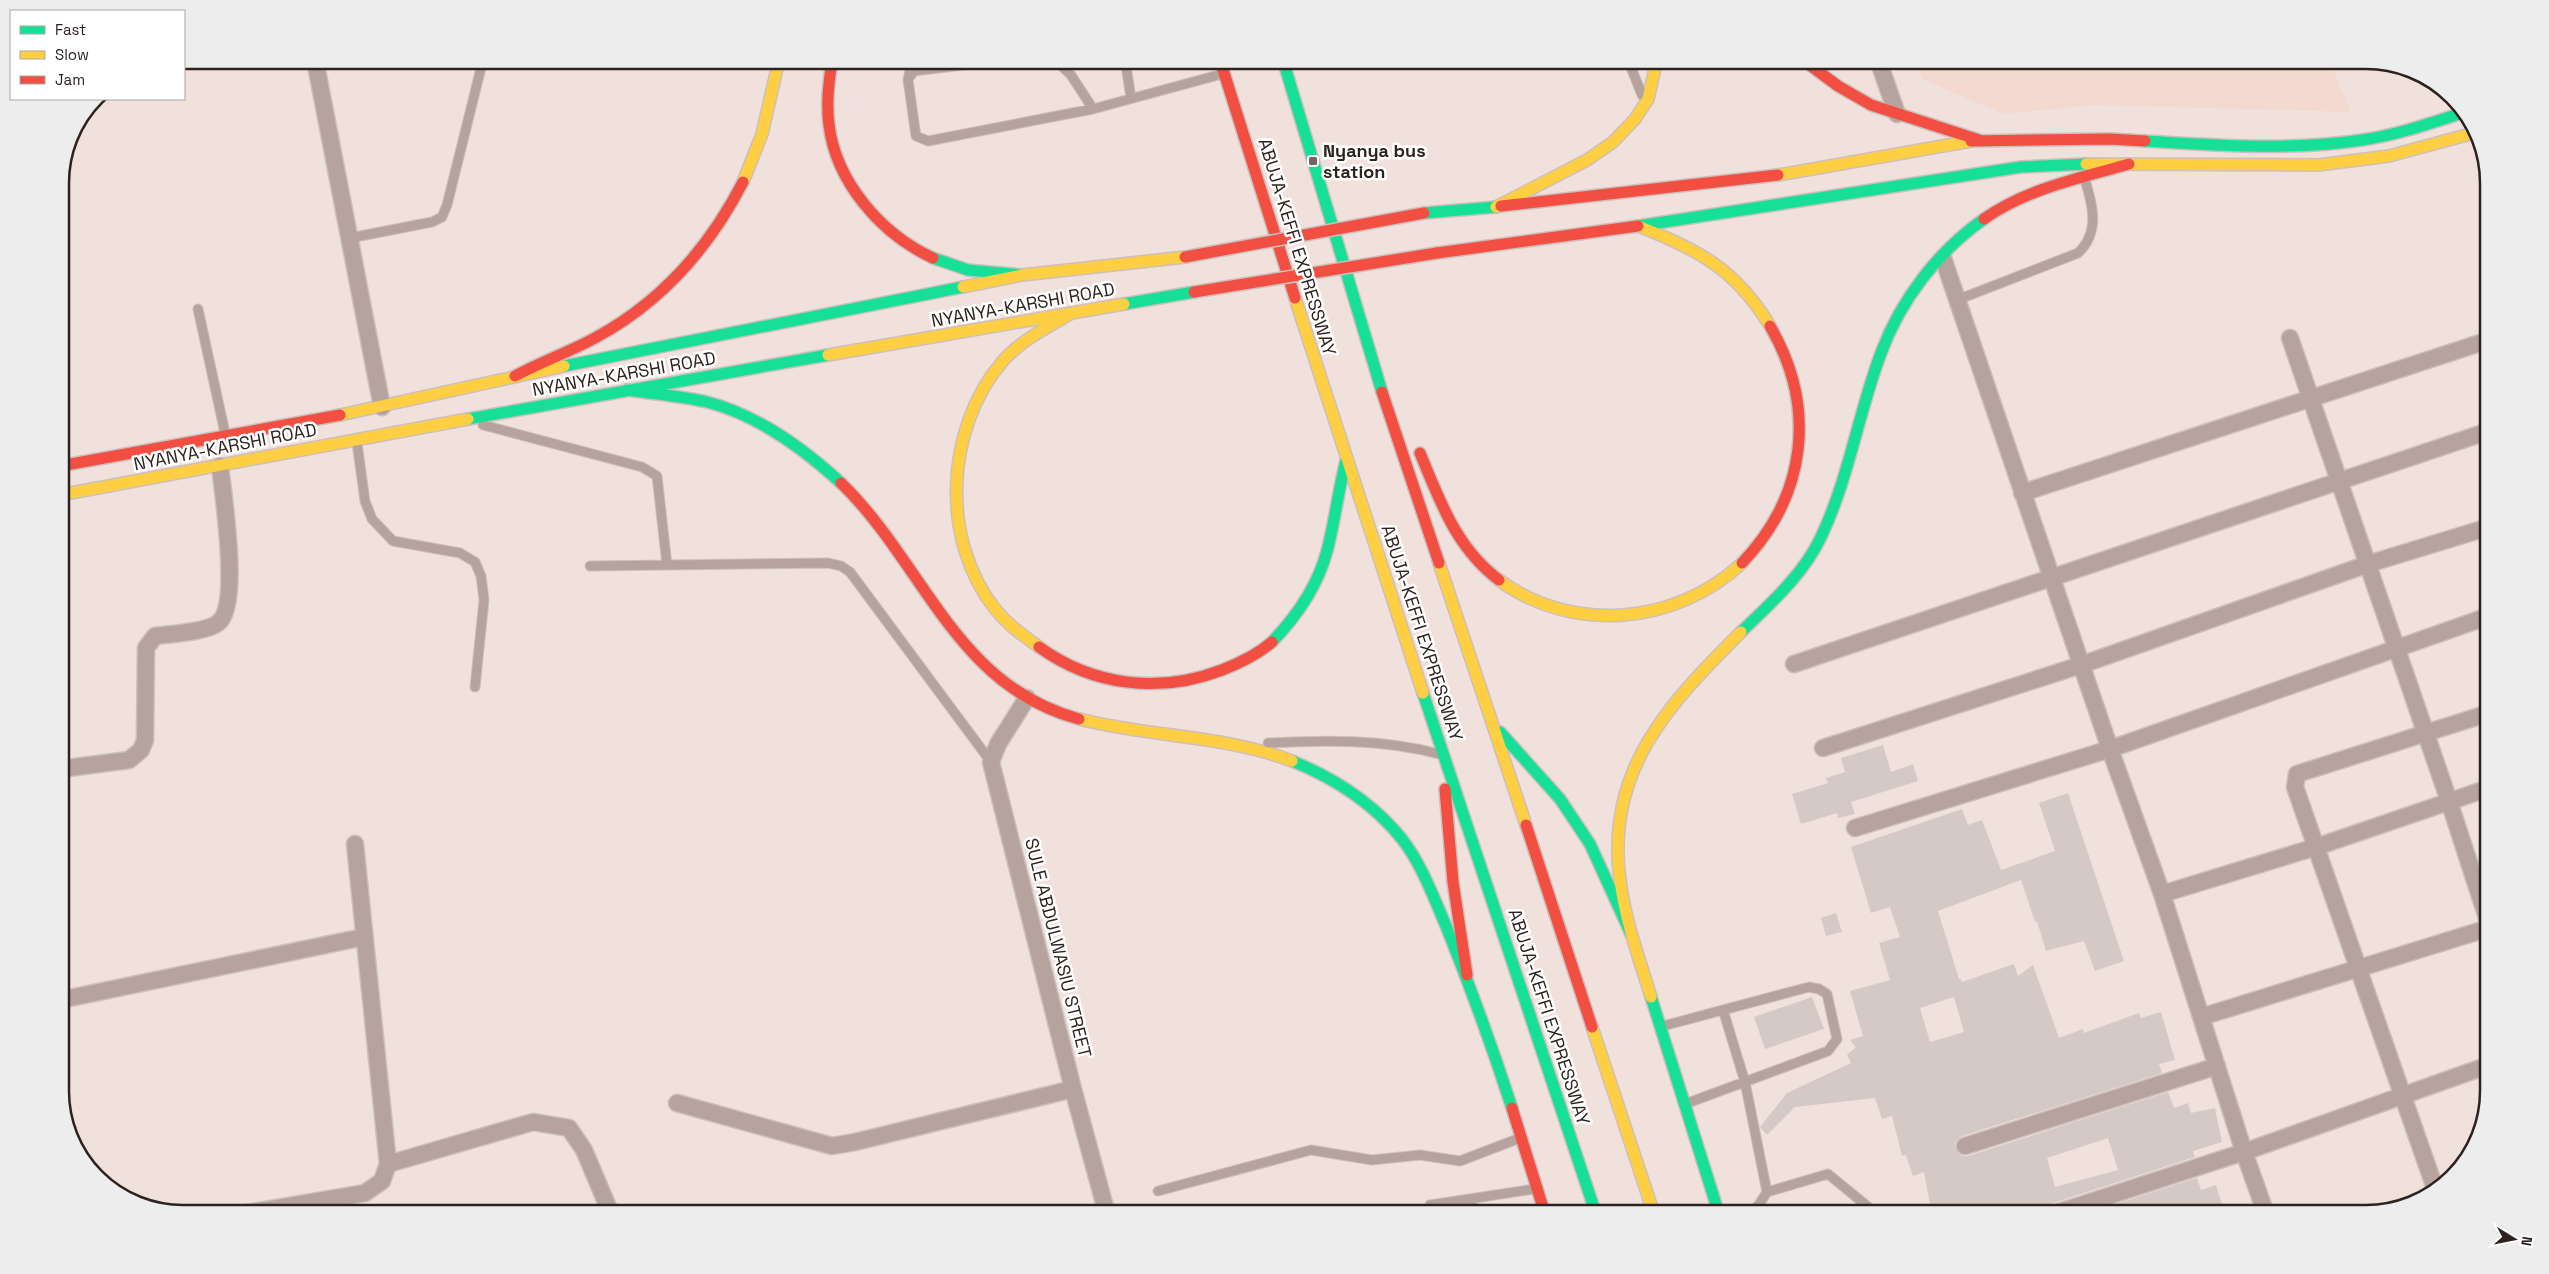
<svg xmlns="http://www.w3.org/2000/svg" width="2549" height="1274" viewBox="0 0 2549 1274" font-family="'Space Grotesk',sans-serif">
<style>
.built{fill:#f4d9d1}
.building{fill:#d5c9c5;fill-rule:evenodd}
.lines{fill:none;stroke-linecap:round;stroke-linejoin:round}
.lane-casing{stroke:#ccbfbc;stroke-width:11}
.street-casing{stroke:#ccbfbc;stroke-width:19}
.fast-casing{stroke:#ccbfbc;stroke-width:14}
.slow-casing{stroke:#ccbfbc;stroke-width:14}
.jam-casing{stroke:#ccbfbc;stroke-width:14}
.lane{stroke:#b6a39d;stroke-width:9}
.street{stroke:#b6a39d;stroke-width:16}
.fast{stroke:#16e098;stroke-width:11}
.slow{stroke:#ffcf43;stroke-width:11}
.jam{stroke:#f24e42;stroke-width:11}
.jam-bridge-casing{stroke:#ccbfbc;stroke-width:14;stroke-linecap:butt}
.jam-bridge{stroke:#f24e42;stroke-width:11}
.poi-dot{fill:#716562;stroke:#fff;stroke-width:2}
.labels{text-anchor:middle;stroke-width:5;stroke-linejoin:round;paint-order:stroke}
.poi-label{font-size:18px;font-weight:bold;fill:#2c221f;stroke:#fff;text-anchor:start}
.street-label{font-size:18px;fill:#2c221f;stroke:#fff}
.rim{fill:none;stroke:#2c221f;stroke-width:2.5}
</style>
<rect width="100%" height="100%" fill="#f1e1dd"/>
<path class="built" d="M1915,60H2329L2351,112L2094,105L2003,114L1922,79Z"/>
<path class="building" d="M1883,745L1891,772L1913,764L1918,781L1851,802L1855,814L1838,818L1837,813L1801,824L1792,794L1828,783L1826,778L1845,772L1841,758Z
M2068,793L2124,961L2095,971L2084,941L2046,951L2037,921L2035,922L2021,880L1938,911L1959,979H1961L1962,982L2014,964L2018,976L2033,965L2059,1038L2083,1029L2084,1033L2139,1013L2141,1018L2161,1012L2175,1060L2159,1064L2162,1073L1962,1136L1955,1143L1956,1149L1962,1156H1968L2168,1092L2174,1108L2188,1103L2191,1113L2215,1108L2222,1142L2193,1151L2195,1157L2050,1204L2045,1208L2043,1214H1932L1924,1172L1913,1176L1906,1155L1902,1156L1892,1116L1882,1119L1875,1098L1795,1107L1767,1135L1760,1127L1787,1093L1851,1063L1847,1055L1856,1047L1850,1040L1863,1036L1850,991L1890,980L1879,943L1900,937L1890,907L1871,913L1851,847L1962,809L1968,825L1982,820L2001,870L2055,851L2039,803ZM1954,997L1964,1032L1930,1042L1920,1008ZM2108,1138L2118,1170L2055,1187L2047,1158Z
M1836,913L1842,932L1826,936L1821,918Z
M1812,997L1824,1029L1765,1049L1754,1017Z
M2197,1178L2201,1190L2216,1185L2225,1214H2085Z"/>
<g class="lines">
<defs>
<path id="lane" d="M912,60L908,80L916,136L928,141L1093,109L1222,74
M1055,60L1071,75L1093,109
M1125,60L1131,98
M1628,60L1642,95
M909,78L914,71L1005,60
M350,238L432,222L442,217L447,205L483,60
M1957,300L2078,253C2100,232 2093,206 2085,180
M198,309L225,433
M483,425L642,467L657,476L667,565
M357,443L365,501L372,519L393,541L460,553L475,562L481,576L484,600L475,687
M590,566L828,563L841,566L850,572L991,762
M1268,743C1325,740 1384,739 1439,754
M1723,1010L1745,1082L1767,1192L1758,1206L1745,1214
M1663,1026L1809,987L1819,989L1827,994L1837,1039L1828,1051L1685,1104
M1158,1191L1311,1150L1372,1160L1420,1155L1460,1161L1520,1138
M1767,1192L1828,1174L1877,1214
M1430,1214V1205L1534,1189
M1472,1214L1473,1199"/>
<path id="street" d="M315,60L382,407
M1878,60L1897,114
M1943,258L2110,749L2162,894L2244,1152L2266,1214
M2290,338L2449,801L2489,924
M2022,493L2489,340
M1794,664L2489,431
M1027,698L998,744L991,762L1073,1089L1107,1214
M1823,748L2081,665L2368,564L2489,527
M60,769L129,760L141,750L145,740L146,648L155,636C170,634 207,632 218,623C241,606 223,495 220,466
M1855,828L2110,749L2489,616
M2162,894L2316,847L2489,788
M60,1000L364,937
M2201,1017L2489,928
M677,1103L832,1146L855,1142L1073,1089
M1965,1146L2217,1066
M388,1164L533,1122L569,1128L584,1150L611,1214
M2436,1191L2295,787L2297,774L2489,713
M241,1214L365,1193L382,1181L388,1164L355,844
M2053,1214L2244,1152L2489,1065"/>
<path id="fast" d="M1283,60L1382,392
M2145,141C2216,145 2291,151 2362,140C2397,135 2431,123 2465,112
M1424,213L1496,207
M1638,226L2021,167L2086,164
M933,258L968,270L1022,275
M1124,304L1194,292
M564,366L963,287
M627,390C654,394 681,396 707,402C758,415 803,448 841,483
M468,419L828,355
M1741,632C1771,603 1803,575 1821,537C1849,478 1858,414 1881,353C1900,301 1938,251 1984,219
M1272,642C1296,617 1318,585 1327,551C1335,521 1338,491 1346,461
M1423,693L1596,1214
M1500,732L1560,799L1590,844L1631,934
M1292,761C1334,778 1373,803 1402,839C1422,865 1433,896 1446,926C1470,986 1492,1046 1512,1108
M1651,997L1719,1214"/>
<path id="slow" d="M2086,164L2318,165L2389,156L2474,133
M1778,175L1971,141
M743,182L762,134L779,60
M1496,207L1587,160L1613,142L1635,119L1648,99L1657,60
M1638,226C1697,249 1736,269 1770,326
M963,287L1022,275L1185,257
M1295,298L1423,693
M828,355L1124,304
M340,415L564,366
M60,495L468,419
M1439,563L1526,825
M1499,580C1572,634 1676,625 1742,563
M1039,647C1024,636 1008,625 996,610C940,541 945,429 1002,362C1020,341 1046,328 1070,314
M1079,719C1149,737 1224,735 1292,761
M1651,997C1639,958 1625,920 1620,880C1605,770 1669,704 1741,632
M1592,1027L1654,1214"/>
<path id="jam" d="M832,60C829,82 826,102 829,125C836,182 881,234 933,258
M1220,60L1295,298
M1803,60L1838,86L1871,105L1979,140
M1971,141L2110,139L2145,141
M1501,206L1778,175
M1984,219C2026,189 2080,178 2129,164
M1437,253L1638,226
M515,376C541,362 569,352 595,338C660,303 709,248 743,182
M1382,392L1439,563
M1420,453C1440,501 1456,548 1499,580
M60,466L340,415
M841,483C924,563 955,686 1079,719
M1742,563C1807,495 1817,407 1770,326
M1039,647C1093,686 1160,694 1222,670C1240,663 1257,655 1272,642
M1445,789L1453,882L1467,975
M1526,825L1592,1027
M1512,1108L1545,1214"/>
</defs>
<use href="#lane" class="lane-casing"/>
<use href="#street" class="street-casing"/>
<use href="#fast" class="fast-casing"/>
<use href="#slow" class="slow-casing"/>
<use href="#jam" class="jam-casing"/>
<use href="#lane" class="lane"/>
<use href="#street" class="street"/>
<use href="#fast" class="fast"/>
<use href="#slow" class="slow"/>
<use href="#jam" class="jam"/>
<defs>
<path id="jam-bridge" d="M1185,257L1424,213
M1194,292L1437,253"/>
</defs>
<use href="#jam-bridge" class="jam-bridge-casing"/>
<use href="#jam-bridge" class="jam-bridge"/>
</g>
<rect class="poi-dot" x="1308" y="156" width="10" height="10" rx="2.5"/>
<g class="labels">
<g class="poi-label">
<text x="1323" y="157">Nyanya bus<tspan x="1323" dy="21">station</tspan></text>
</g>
<g class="street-label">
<text transform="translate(1297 247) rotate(73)" y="6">ABUJA-KEFFI EXPRESSWAY</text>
<text transform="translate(1023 305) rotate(-10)" y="6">NYANYA-KARSHI ROAD</text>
<text transform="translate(624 374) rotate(-10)" y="6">NYANYA-KARSHI ROAD</text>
<text transform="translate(225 447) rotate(-11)" y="6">NYANYA-KARSHI ROAD</text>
<text transform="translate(1422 633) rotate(72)" y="6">ABUJA-KEFFI EXPRESSWAY</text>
<text transform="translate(1058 948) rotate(76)" y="6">SULE ABDULWASIU STREET</text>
<text transform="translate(1549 1017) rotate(72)" y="6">ABUJA-KEFFI EXPRESSWAY</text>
</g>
</g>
<path d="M0 0H2549V1274H0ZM183 69H2366A114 114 0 0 1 2480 183V1091A114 114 0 0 1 2366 1205H183A114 114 0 0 1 69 1091V183A114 114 0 0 1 183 69Z" fill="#eeeded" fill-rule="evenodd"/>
<path class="rim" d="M183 69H2366A114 114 0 0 1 2480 183V1091A114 114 0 0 1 2366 1205H183A114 114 0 0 1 69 1091V183A114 114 0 0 1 183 69Z"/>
<rect x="10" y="10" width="175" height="90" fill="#ffffff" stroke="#aba7a5"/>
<rect x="20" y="26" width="25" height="8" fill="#16e098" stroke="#aba7a5"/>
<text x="55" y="35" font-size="15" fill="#2c221f">Fast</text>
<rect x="20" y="51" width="25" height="8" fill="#ffcf43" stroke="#aba7a5"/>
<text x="55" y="60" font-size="15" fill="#2c221f">Slow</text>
<rect x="20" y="76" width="25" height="8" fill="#f24e42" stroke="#aba7a5"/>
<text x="55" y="85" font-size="15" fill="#2c221f">Jam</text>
<g transform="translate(2514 1239) rotate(100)" stroke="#ffffff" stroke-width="4" paint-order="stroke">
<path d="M0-4L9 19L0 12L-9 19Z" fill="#2c221f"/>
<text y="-8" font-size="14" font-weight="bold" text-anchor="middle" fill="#2c221f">N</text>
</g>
</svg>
